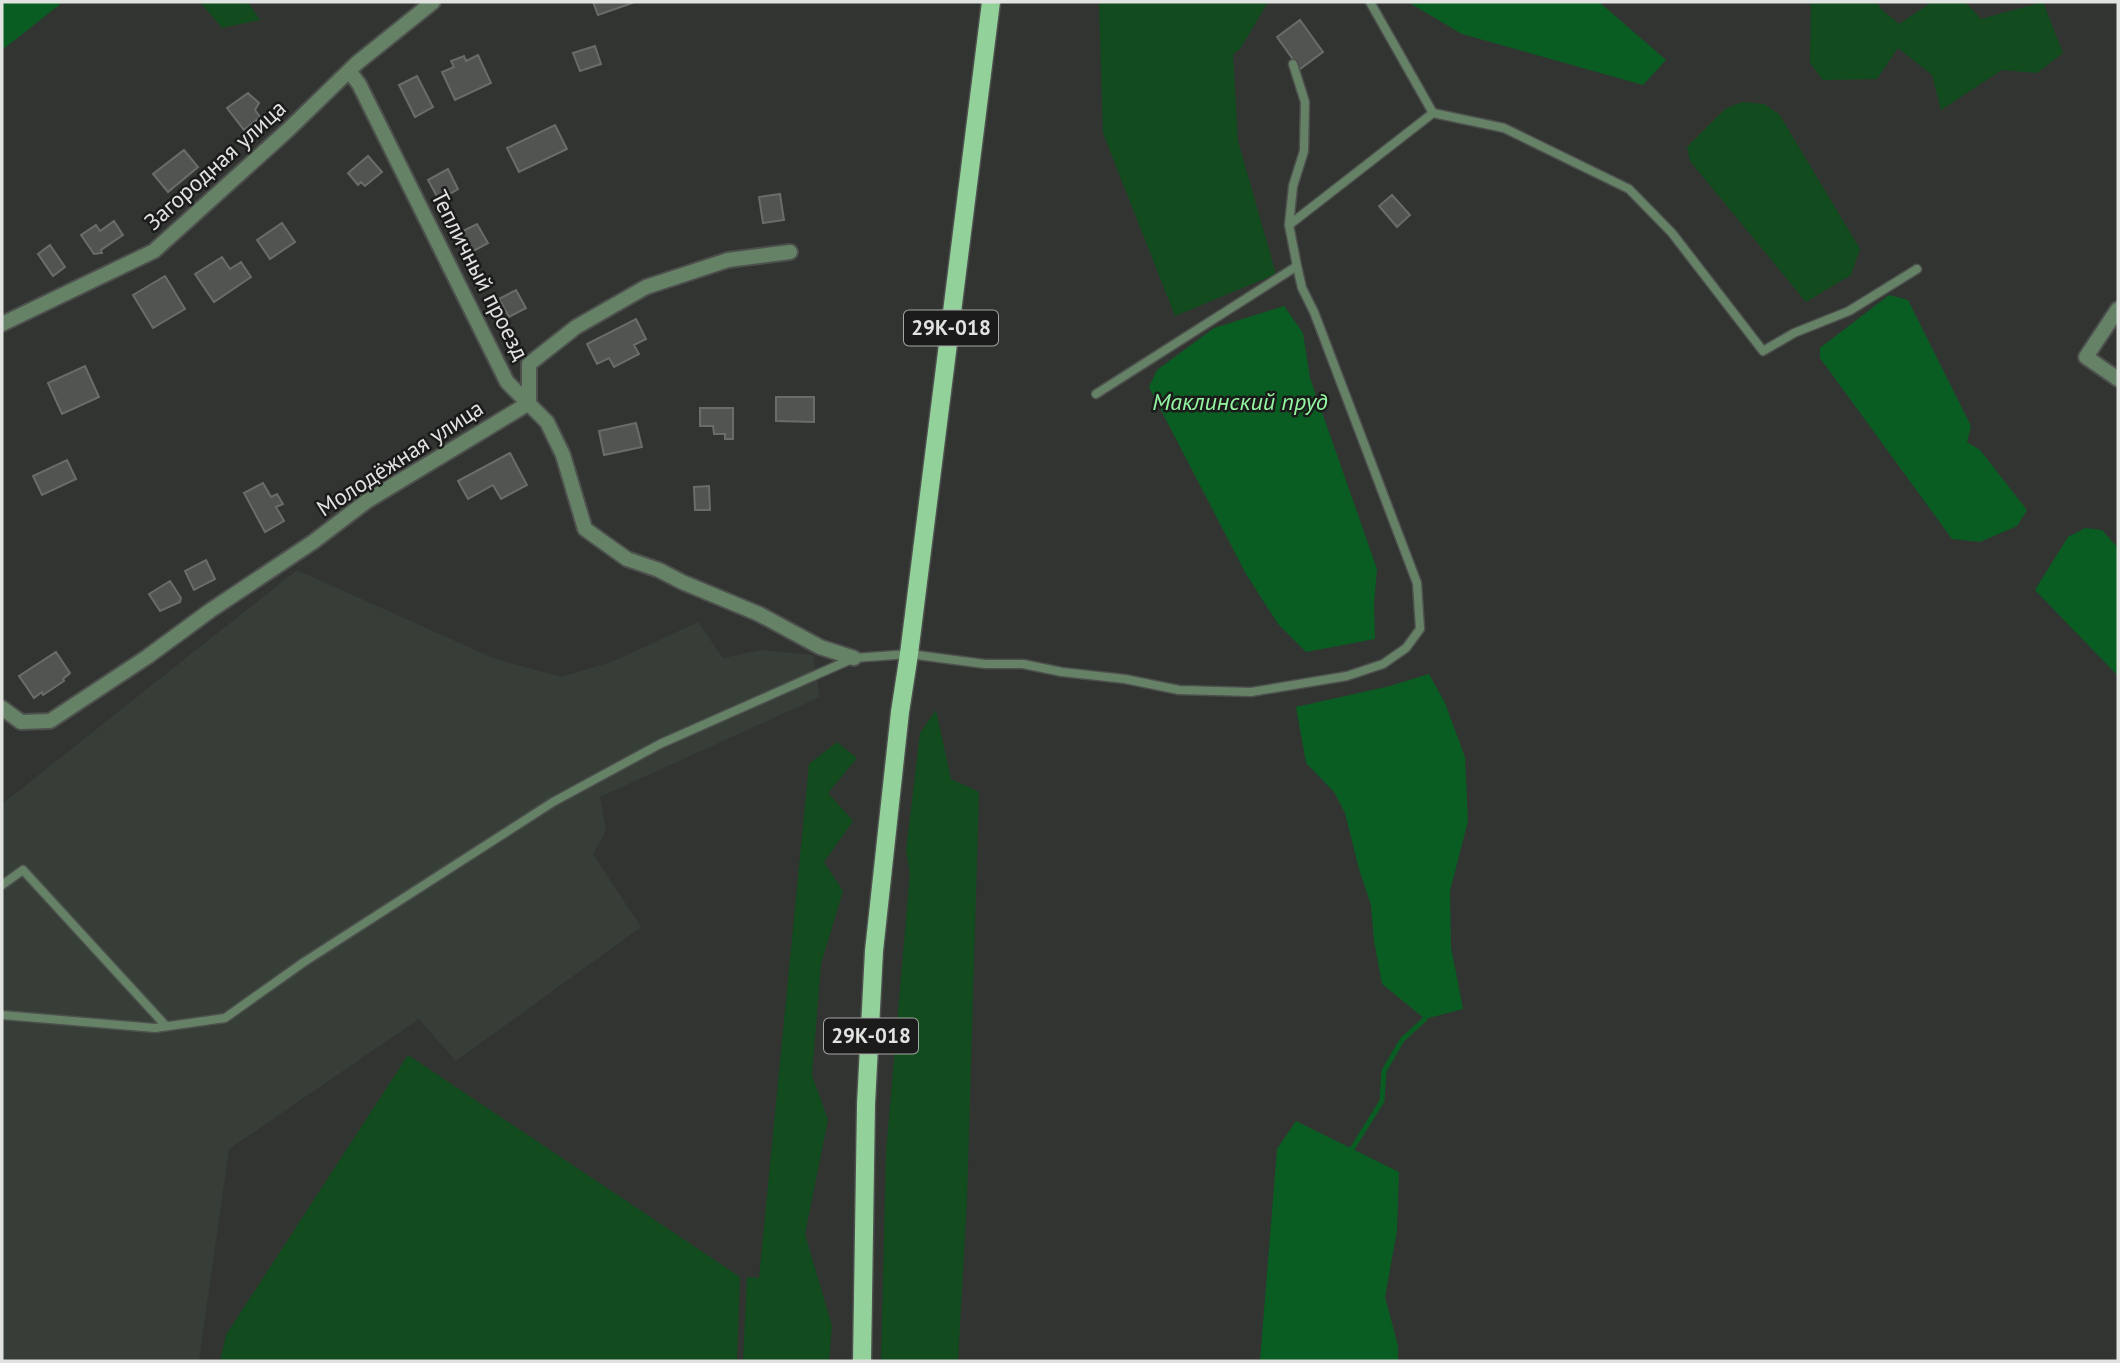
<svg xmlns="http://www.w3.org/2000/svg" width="2120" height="1363" viewBox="0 0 2120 1363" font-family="'PT Sans',sans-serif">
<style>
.built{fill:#363e37}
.green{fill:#114b1e}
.water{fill:#0a5d22}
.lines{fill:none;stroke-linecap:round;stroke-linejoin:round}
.stream{stroke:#0a5d22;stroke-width:5}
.building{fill:#515451;stroke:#696d6a;stroke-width:2}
.lane-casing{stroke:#4d504d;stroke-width:11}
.street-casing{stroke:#4d504d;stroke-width:18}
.primary-casing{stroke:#4d504d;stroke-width:21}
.lane{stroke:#658267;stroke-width:8}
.street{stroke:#658267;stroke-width:14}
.primary{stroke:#93d19a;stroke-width:18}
.labels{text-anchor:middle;stroke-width:5;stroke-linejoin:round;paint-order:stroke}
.shield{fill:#1a1b1a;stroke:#a5a7a5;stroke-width:2}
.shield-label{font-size:21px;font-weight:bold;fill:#e1e3e1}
.street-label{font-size:23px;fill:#e1e3e1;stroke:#1a1b1a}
.water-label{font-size:24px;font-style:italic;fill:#94f6a1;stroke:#1a1b1a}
</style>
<rect width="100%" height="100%" fill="#313431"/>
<path class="built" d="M297,570L493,658L562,677L614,661L698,622L723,658L761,650L813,655L820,697L600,797L606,831L593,854L641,927L456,1061L419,1019L229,1149L199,1361H2V804Z"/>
<path class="green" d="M200,2H248L260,20L222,28Z
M1099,2H1268L1240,49L1233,54L1238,141L1276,274L1175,316L1103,133Z
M1811,2H1877L1880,8L1899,24L1932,2H1965L1981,19L2043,2L2063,53L2037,73L2002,70L1941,110L1932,75L1898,48L1877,79L1823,80L1810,63Z
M1742,102L1764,104L1779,114L1860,249L1851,275L1806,302L1690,161L1687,147L1725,109Z
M936,710L951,779L979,792L967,1200L958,1361H881L886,1152L910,873L906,851L920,733Z
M837,742L857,758L828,793L853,821L824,862L843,891L821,964L812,1075L828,1120L805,1234L832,1326L829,1361H743L747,1277L759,1278L809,764Z
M408,1055L740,1277L737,1361H220L226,1335Z"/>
<path class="water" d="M2,2H63L2,50Z
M1408,2H1599L1666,60L1643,85L1462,34Z
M1889,295L1908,300L1971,426L1967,442L1980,450L2027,510L2017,526L1980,542L1952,539L1820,358V348Z
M1284,306L1303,333L1310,378L1377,569L1374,604L1375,639L1306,652L1278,624L1246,574L1149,387L1157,370L1214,328Z
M2085,528L2102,530L2118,548V676L2035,590L2068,537Z
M1429,674L1445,703L1465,757L1468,821L1450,891L1451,947L1463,1009L1425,1019L1382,984L1374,941L1371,905L1359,869L1345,813L1334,792L1306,763L1296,707L1390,686Z
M1296,1121L1399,1172L1397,1231L1385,1297L1398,1346V1361H1260L1277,1149Z"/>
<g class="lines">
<path class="stream" d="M1352,1149L1382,1101L1384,1071L1402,1040L1425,1019L1426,1014"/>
</g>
<path class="building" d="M593,2H635L598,15Z
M1300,20L1323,52L1300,69L1277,37Z
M595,46L601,64L580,71L573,53Z
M478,55L491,83L455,100L442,72L454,67L451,61L464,56L466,61Z
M417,76L433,107L415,117L399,85Z
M248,93L259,103L255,110L260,117L244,130L227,108Z
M555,125L567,149L519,172L507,148Z
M184,150L198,167L168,192L153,174Z
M368,156L382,172L365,186L361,182L358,185L348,173Z
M448,169L458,189L439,200L428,180Z
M780,194L784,220L763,223L759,197Z
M1392,195L1410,215L1397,227L1379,206Z
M114,221L123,235L101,250L102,253L94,254L81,235L96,225L100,231Z
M282,223L295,242L270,259L257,240Z
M477,224L488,243L468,254L457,234Z
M50,245L65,267L53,276L38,254Z
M222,257L230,269L241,262L251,277L214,302L195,274Z
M165,276L185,309L153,328L133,295Z
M516,290L526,308L509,317L499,299Z
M636,319L646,339L634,345L639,354L614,367L609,358L597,364L587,344Z
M85,366L99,397L62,414L48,383Z
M776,397H814V422L776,421Z
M700,408H733V439H725V434H714L713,426H700Z
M636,423L642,447L604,455L599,431Z
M510,453L527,485L501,499L493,485L468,499L458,481Z
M67,460L76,479L42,495L33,476Z
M263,483L271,497L277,494L283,504L276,507L284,521L265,532L244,493Z
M709,486L710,510H695L694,487Z
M206,560L215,579L194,590L185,571Z
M170,581L181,598L180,602L160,611L149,594Z
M56,652L70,673L63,679L64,681L43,695L42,692L34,698L19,676Z"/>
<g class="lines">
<defs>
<path id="lane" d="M1293,64L1305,102L1304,151L1293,186L1289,225L1297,266
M1433,113L1504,128L1629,189L1672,233L1763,351L1794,333L1849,311L1917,269
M1289,225L1433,113L1370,2
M2,885L23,870L166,1026
M2,1015L155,1028L225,1018L304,962L553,802L660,744L854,658L909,654L985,664H1023L1062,672L1125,679L1179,690L1251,692L1347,676L1383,664L1406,648L1420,629L1417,583L1314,312L1302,288L1297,266L1096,394"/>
<path id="street" d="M349,71L359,84L507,382L547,422L563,455L585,529L627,559L659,570L682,582L759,614L820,647L854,658
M2118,309L2086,357L2118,379
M2,324L154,251L288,130L357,63L433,2
M2,708L21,722L50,721L147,657L211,610L313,542L367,501L529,403V364L576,327L646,287L728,260L790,252"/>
<path id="primary" d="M862,1361L866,1104L874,951L900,712L909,654L991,2"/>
</defs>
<use href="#lane" class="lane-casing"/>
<use href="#street" class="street-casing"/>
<use href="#primary" class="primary-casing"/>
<use href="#lane" class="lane"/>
<use href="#street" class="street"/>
<use href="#primary" class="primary"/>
</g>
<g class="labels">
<g class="shield">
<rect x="904" y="310.5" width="94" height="35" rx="5"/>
<rect x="824" y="1018.5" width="94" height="35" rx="5"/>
</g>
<g class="shield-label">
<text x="951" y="335">29К-018</text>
<text x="871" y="1043">29К-018</text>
</g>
<g class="street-label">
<text transform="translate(215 165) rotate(-42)" y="8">Загородная улица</text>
<text transform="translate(480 275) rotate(63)" y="8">Тепличный проезд</text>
<text transform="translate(400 458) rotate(-33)" y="8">Молодёжная улица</text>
</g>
<g class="water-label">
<text x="1240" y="410">Маклинский пруд</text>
</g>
</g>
<rect width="2120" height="1363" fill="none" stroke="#e1e3e1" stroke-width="7"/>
</svg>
